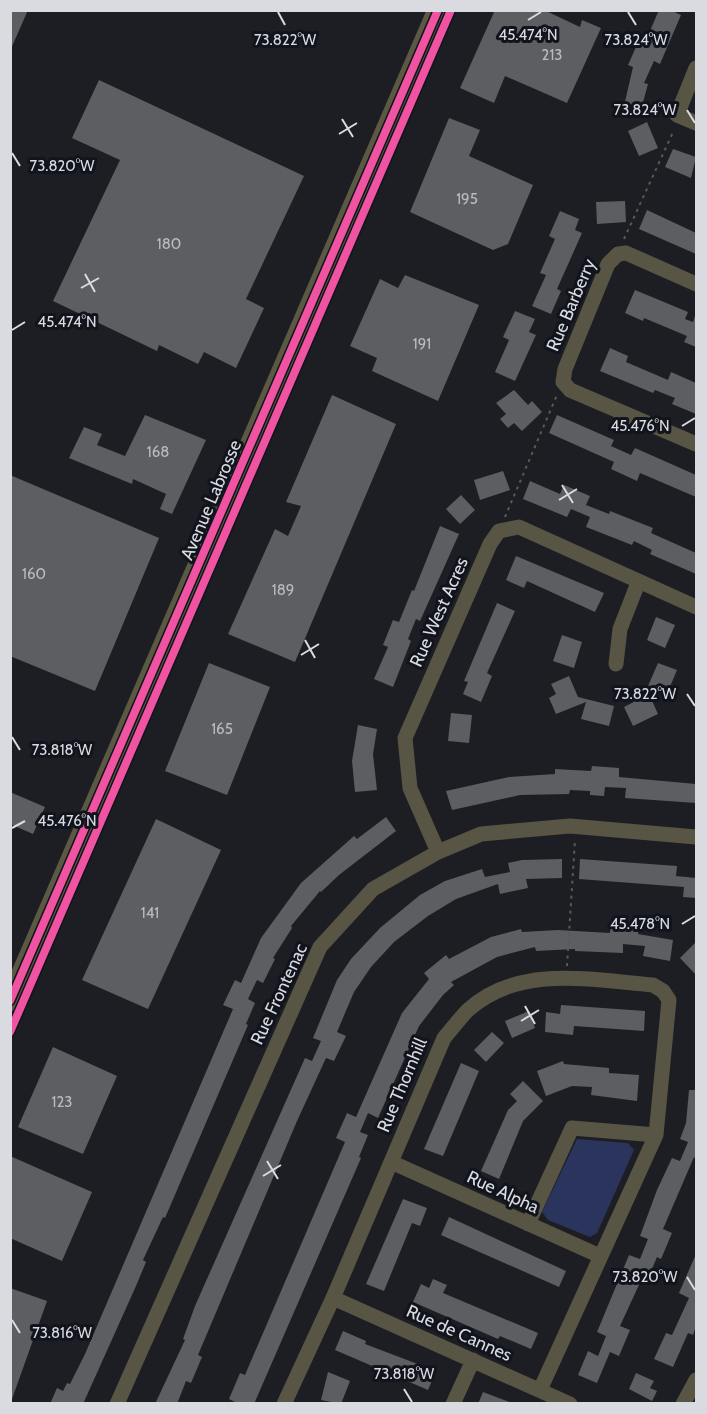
<svg xmlns="http://www.w3.org/2000/svg" width="707" height="1414" viewBox="0 0 707 1414" font-family="Cabin,sans-serif">
<style>
.green{fill:#2a345d}
.building{fill:#5c5e62}
.lines{fill:none;stroke-linecap:round;stroke-linejoin:round}
.path{stroke:#5a5a50;stroke-width:2;stroke-dasharray:3 4.5;stroke-linecap:butt}
.street{stroke:#585544;stroke-width:15}
.secondary{stroke:#5b5941;stroke-width:21}
.cycleway-casing{stroke:#11141c;stroke-width:11}
.cycleway{stroke:#f153a3;stroke-width:8}
.ticks{fill:none;stroke:#d9dbe1;stroke-width:2}
.labels{text-anchor:middle;stroke-width:6;stroke-linejoin:round;paint-order:stroke}
.number-label{font-size:15px;fill:#babcc1}
.street-label{font-size:18px;fill:#d9dbe1;stroke:#11141c}
.ticks-label{font-size:15px;text-anchor:middle;fill:#d9dbe1;stroke:#11141c;stroke-width:6;stroke-linejoin:round;paint-order:stroke}
</style>
<rect width="100%" height="100%" fill="#1d1e23"/>
<path class="green" d="M577,1139L628,1143L634,1150L597,1233L590,1237L548,1220L542,1212Z"/>
<path class="building" d="M10,10H28L10,51Z
M495,10H544L580,27L582,20L601,28L567,103L505,76L494,103L460,88Z
M659,10H670L681,15L660,64L654,61L644,83L648,84L641,110L624,106L633,67L628,65L640,38L646,40Z
M99,80L304,176L246,299L264,308L236,368L204,352L198,364L159,345L157,351L53,301L120,160L72,138Z
M449,118L480,130L469,156L533,185L508,244L493,250L410,212Z
M647,122L658,148L639,156L628,131Z
M673,149L696,157L691,178L665,167Z
M625,201L626,222L597,224L596,202Z
M647,210L696,233V254L639,229Z
M560,211L579,219L575,230L582,233L557,289L561,291L551,314L532,306L546,275L540,273L555,239L549,236Z
M405,275L479,305L438,401L372,371L377,358L350,346L380,279L398,288Z
M635,290L688,312L685,319L693,322L696,313V347L684,342L687,336L644,318L643,321L625,313Z
M515,311L535,319L529,332L536,335L515,381L495,372L509,340L503,337Z
M610,348L628,356L626,362L668,380L671,372L696,383V414L672,404L675,398L655,390L653,393L600,371Z
M514,390L528,405L532,401L542,412L522,431L514,423L508,428L500,419L506,414L496,403Z
M332,395L396,424L295,662L228,634L275,529L288,536L301,506L286,502Z
M145,415L206,440L172,514L160,509L166,494L133,479L132,484L69,458L84,427L102,434L97,445L125,456Z
M557,415L614,440L611,446L631,455L635,448L696,475V497L640,473L637,481L611,469L614,462L549,433Z
M503,471L510,490L480,500L474,480Z
M10,475L159,538L95,691L10,656Z
M530,481L560,494L564,485L590,496L586,505L609,514L610,511L653,528L651,533L696,553V574L650,554L652,550L634,541L632,545L586,527L590,517L571,509L567,517L523,499Z
M461,495L475,510L460,524L446,509Z
M440,526L459,534L420,621L416,619L408,639L411,641L393,687L374,679L388,647L383,645L393,620L399,622L412,590L414,591Z
M516,556L604,593L595,612L527,581L524,588L506,580Z
M497,603L515,611L487,673L492,676L481,702L463,694L468,682L464,681Z
M656,617L675,625L665,648L647,640Z
M562,635L582,642L574,668L553,661Z
M209,663L270,687L227,795L165,771Z
M658,663L677,670L667,694L648,686Z
M569,676L578,697L614,706L609,726L581,719L586,702L556,714L549,698L556,694L551,684Z
M649,694L658,714L633,726L624,707Z
M451,713L472,715L469,743L448,741Z
M358,725L377,729L373,754L377,790L355,792L352,761Z
M592,766L619,768V777L696,784V803L625,798L626,788L605,787L604,796L590,795V791L570,790L569,794L520,795L452,810L446,791L509,777L555,774V769L591,771Z
M10,792L45,807L33,834L10,824Z
M386,817L396,831L339,875L321,892L320,891L291,926L292,928L273,958L275,959L263,983L257,980L248,999L255,1003L246,1024L248,1025L165,1218L163,1217L143,1260L146,1262L136,1286L83,1404H50L57,1388L63,1391L67,1383L70,1384L85,1354L233,1009L223,1005L235,980L241,983L261,938L301,883L354,836L357,839Z
M156,819L221,850L148,1009L82,980Z
M562,859V878L526,879L528,888L500,894L498,884L456,899L428,916L394,942L371,967L354,992L337,1032L346,1036L334,1061L326,1058L297,1121L198,1355L202,1357L191,1383L186,1381L177,1404H155L185,1340L183,1339L195,1306L305,1058L312,1061L321,1041L313,1038L337,980L351,959L380,928L420,895L445,881L482,869L485,877L510,872L508,863L522,860Z
M580,859L677,866L676,876L696,878V898L683,897L684,887L579,879Z
M611,923L639,926L638,934L673,940L670,961L643,956L645,946L623,944V953L575,951V949L536,951L535,947L497,957L451,982L454,985L443,995L419,1026L378,1118L368,1113L360,1132L368,1135L359,1157L361,1158L254,1404H239L229,1399L240,1373L245,1375L345,1142L336,1138L347,1113L356,1117L402,1013L429,979L424,973L446,955L449,959L491,937L521,929L522,932L558,930L610,933Z
M696,942V975L680,958Z
M561,1005L645,1011L644,1031L574,1026L573,1035L545,1032L546,1012L560,1014Z
M529,1011L535,1028L512,1038L505,1021Z
M492,1032L504,1043L486,1062L474,1050Z
M53,1047L117,1076L83,1154L18,1127Z
M563,1061L564,1064L609,1068V1073L639,1075L637,1101L591,1095L592,1087L572,1086L546,1096L537,1071Z
M461,1063L479,1071L443,1156L424,1149Z
M523,1081L543,1101L523,1121L499,1179L481,1171L508,1110L517,1101L510,1094Z
M689,1090H696V1159L694,1157L663,1229L672,1233L661,1259L657,1257L649,1276L644,1274L620,1326L630,1330L619,1356L610,1352L597,1383L578,1375L588,1351L598,1356L606,1336L597,1332L629,1255L640,1259L648,1239L640,1236L657,1190L672,1158L680,1161L688,1142L680,1139L686,1123Z
M10,1156L92,1192L62,1261L10,1238Z
M403,1199L427,1208L420,1226L412,1223L384,1291L366,1284Z
M449,1217L566,1271L559,1287L441,1235Z
M696,1254V1326L693,1335L688,1333L673,1367L654,1359L666,1333L672,1335L689,1298L679,1293Z
M433,1279L447,1285L443,1293L538,1333L531,1349L500,1336L498,1339L413,1302L421,1284L429,1288Z
M10,1288L47,1301L12,1399H10Z
M343,1331L366,1341L365,1344L436,1371L428,1390L335,1350Z
M328,1372L350,1381L341,1404L321,1400Z
M636,1373L654,1381L650,1388L657,1391L652,1401L629,1389Z
M483,1392L512,1403L511,1404H478Z"/>
<g class="lines">
<path class="path" d="M624,239L674,130
M505,517L557,395
M567,966L575,840"/>
<path class="street" d="M696,68L677,115L696,123
M696,284L626,253L618,254L608,264L565,369L563,382L570,390L696,444
M616,664L620,629L638,583
M438,852L410,788L405,738L490,544L499,531L519,527L696,607
M391,1162L600,1256
M528,1224L572,1128L656,1135
M333,1298L570,1404
M117,1404L320,947L373,889L438,852L481,834L570,826L696,837
M284,1404L333,1298L444,1038C452,1029 460,1018 468,1010C519,964 591,980 653,985L663,991L669,1000L656,1135L540,1390
M453,1404L473,1360
M683,1404L696,1380"/>
<path class="secondary" d="M10,1001L438,10"/>
<defs>
<path id="cycleway" d="M10,1001L438,10
M10,1032L451,10"/>
</defs>
<use href="#cycleway" class="cycleway-casing"/>
<use href="#cycleway" class="cycleway"/>
</g>
<path class="ticks" d="M278,12L285,25M628,12L636,25M528,20L541,12M687,110L695,123M342,119L353,137M339,134L357,123M12,153L20,166M85,274L95,292M81,288L99,278M12,330L25,322M682,426L695,418M562,485L573,503M559,500L577,489M305,640L315,658M301,655L319,644M687,694L695,706M12,737L20,750M12,828L25,821M682,924L695,916M525,1006L535,1024M521,1021L539,1010M267,1161L278,1179M263,1176L281,1165M687,1277L695,1290M12,1320L20,1333M404,1389L412,1402"/>
<g class="labels">
<g class="number-label">
<text x="552" y="60">213</text>
<text x="467" y="204">195</text>
<text x="169" y="249">180</text>
<text x="422" y="349">191</text>
<text x="158" y="457">168</text>
<text x="34" y="579">160</text>
<text x="283" y="595">189</text>
<text x="222" y="734">165</text>
<text x="150" y="918">141</text>
<text x="62" y="1107">123</text>
</g>
<g class="street-label">
<text transform="translate(571 305) rotate(-67)" y="6">Rue Barberry</text>
<text transform="translate(211 500) rotate(-67)" y="6">Avenue Labrosse</text>
<text transform="translate(439 612) rotate(-66)" y="6">Rue West Acres</text>
<text transform="translate(279 994) rotate(-65)" y="6">Rue Frontenac</text>
<text transform="translate(402 1085) rotate(-67)" y="6">Rue Thornhill</text>
<text transform="translate(503 1192) rotate(25)" y="6">Rue Alpha</text>
<text transform="translate(459 1333) rotate(24)" y="6">Rue de Cannes</text>
</g>
</g>
<g class="ticks-label">
<text x="528" y="40">45.474°N</text>
<text x="285" y="45">73.822°W</text>
<text x="636" y="45">73.824°W</text>
<text x="645" y="115">73.824°W</text>
<text x="62" y="171">73.820°W</text>
<text x="67" y="327">45.474°N</text>
<text x="640" y="431">45.476°N</text>
<text x="645" y="699">73.822°W</text>
<text x="62" y="755">73.818°W</text>
<text x="67" y="826">45.476°N</text>
<text x="640" y="929">45.478°N</text>
<text x="645" y="1282">73.820°W</text>
<text x="62" y="1338">73.816°W</text>
<text x="404" y="1379">73.818°W</text>
</g>
<rect width="707" height="1414" fill="none" stroke="#d9dbe1" stroke-width="24"/>
</svg>
